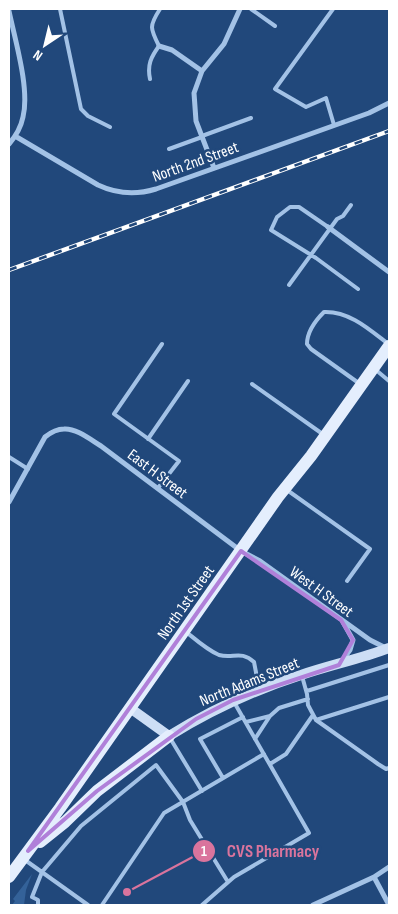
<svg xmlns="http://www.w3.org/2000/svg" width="398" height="914" viewBox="0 0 398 914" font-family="'Sofia Sans Condensed',sans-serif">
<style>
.green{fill:#346299}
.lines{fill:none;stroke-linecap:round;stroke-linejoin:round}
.lane{stroke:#a3c2e6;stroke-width:4}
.street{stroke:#a3c2e6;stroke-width:5}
.secondary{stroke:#cddef5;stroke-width:10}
.primary{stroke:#e4eefd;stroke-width:12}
.rail-casing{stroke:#fff;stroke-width:4.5}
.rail{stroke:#21487b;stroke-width:2.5;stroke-dasharray:8;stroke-linecap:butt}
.marked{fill:none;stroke:#b080d9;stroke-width:4;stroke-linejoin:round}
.labels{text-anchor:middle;stroke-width:5;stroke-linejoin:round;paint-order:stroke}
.street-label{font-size:16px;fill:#fff;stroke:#21487b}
.leader{fill:none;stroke:#da749d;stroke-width:2}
.callout-dot{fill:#da749d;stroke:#21487b;stroke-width:2}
.mark-label{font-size:15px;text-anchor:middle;font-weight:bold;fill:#fff}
.callout-label{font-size:18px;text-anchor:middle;font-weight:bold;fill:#da749d;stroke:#21487b;stroke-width:5;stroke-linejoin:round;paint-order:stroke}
</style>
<rect width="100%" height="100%" fill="#21487b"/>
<path class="green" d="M32,874L26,890L24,905H12L15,901L13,899Z"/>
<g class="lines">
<path class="lane" d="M60,9L81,109L88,116L110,127
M251,9L275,26
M333,9L275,89L306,107L326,98L334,125
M150,79C147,65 151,57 159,46C150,28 149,26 160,9
M202,136L251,118
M169,149L202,137
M328,227L299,207H290L277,217L271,230L316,258L358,289
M289,285L337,219L343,216L351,205
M376,370L389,381
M252,384L324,435
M360,384L311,349L307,344C307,332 316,320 324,312C349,311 369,329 387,343
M148,439L188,381
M9,457L28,469
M158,488L179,461L114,414L162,344
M287,490L370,549L347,581
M185,631C195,639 207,650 219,655C233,659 241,650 254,662L259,688
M302,676L307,694L308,705L316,720L378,764L386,769L389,768
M307,691L389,665
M316,720L389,697
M246,722L270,716L279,708L308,699
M170,738L202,791
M255,739L270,716
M270,764L286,754L313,715
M223,778L200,739L243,717
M25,860L88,905
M38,905V900L32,897L42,872L81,826L156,765L183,802L190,820L228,882
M102,905L164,813L264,754
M202,905L234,877L309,833L234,702"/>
<path class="street" d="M9,11C15,40 30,89 23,117C21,127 15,137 9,144
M159,46L172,50L202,71
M15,136L98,185C117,194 136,195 156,189L369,113L389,103
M214,168L196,121L194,93L202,71L224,44L240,9
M328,227L389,272
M9,502L45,437C50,433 57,429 64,429C76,428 91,440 101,446L241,551L260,561L370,640L386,648
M341,662L350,650L353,640L343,622
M374,877L389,905
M313,905L374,877L389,867"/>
<path class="secondary" d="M130,708L169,736C211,710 254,690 301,675C330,665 360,659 389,648"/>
<path class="primary" d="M40,842L65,822L97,791L169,736
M9,877L60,808L278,497L311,456L389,346"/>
<defs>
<path id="rail" d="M9,270L389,131"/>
</defs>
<use href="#rail" class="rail-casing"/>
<use href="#rail" class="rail"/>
</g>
<path class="marked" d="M241,551L341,620L353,640L339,665L233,700L196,719L97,791L28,851Z"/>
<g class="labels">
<g class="street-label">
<text transform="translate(195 161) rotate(-20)" y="6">North 2nd Street</text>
<text transform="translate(158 473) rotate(37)" y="6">East H Street</text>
<text transform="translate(322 591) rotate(36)" y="6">West H Street</text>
<text transform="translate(185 602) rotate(-55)" y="6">North 1st Street</text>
<text transform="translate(249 681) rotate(-22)" y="6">North Adams Street</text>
</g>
</g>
<path class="leader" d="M127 892L204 851"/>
<g class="callout-dot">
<circle cx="127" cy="892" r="5"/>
<circle cx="204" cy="851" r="12"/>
</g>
<g class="mark-label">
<text x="204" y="856">1</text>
</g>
<g class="callout-label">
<text x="273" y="857">CVS Pharmacy</text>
</g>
<rect width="398" height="914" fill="none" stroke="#ffffff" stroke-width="20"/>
<g transform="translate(45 45) rotate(215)" stroke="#21487b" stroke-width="4" paint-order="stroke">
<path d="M0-4L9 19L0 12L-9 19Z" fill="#ffffff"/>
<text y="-8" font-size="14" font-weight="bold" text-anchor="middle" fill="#ffffff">N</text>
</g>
</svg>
